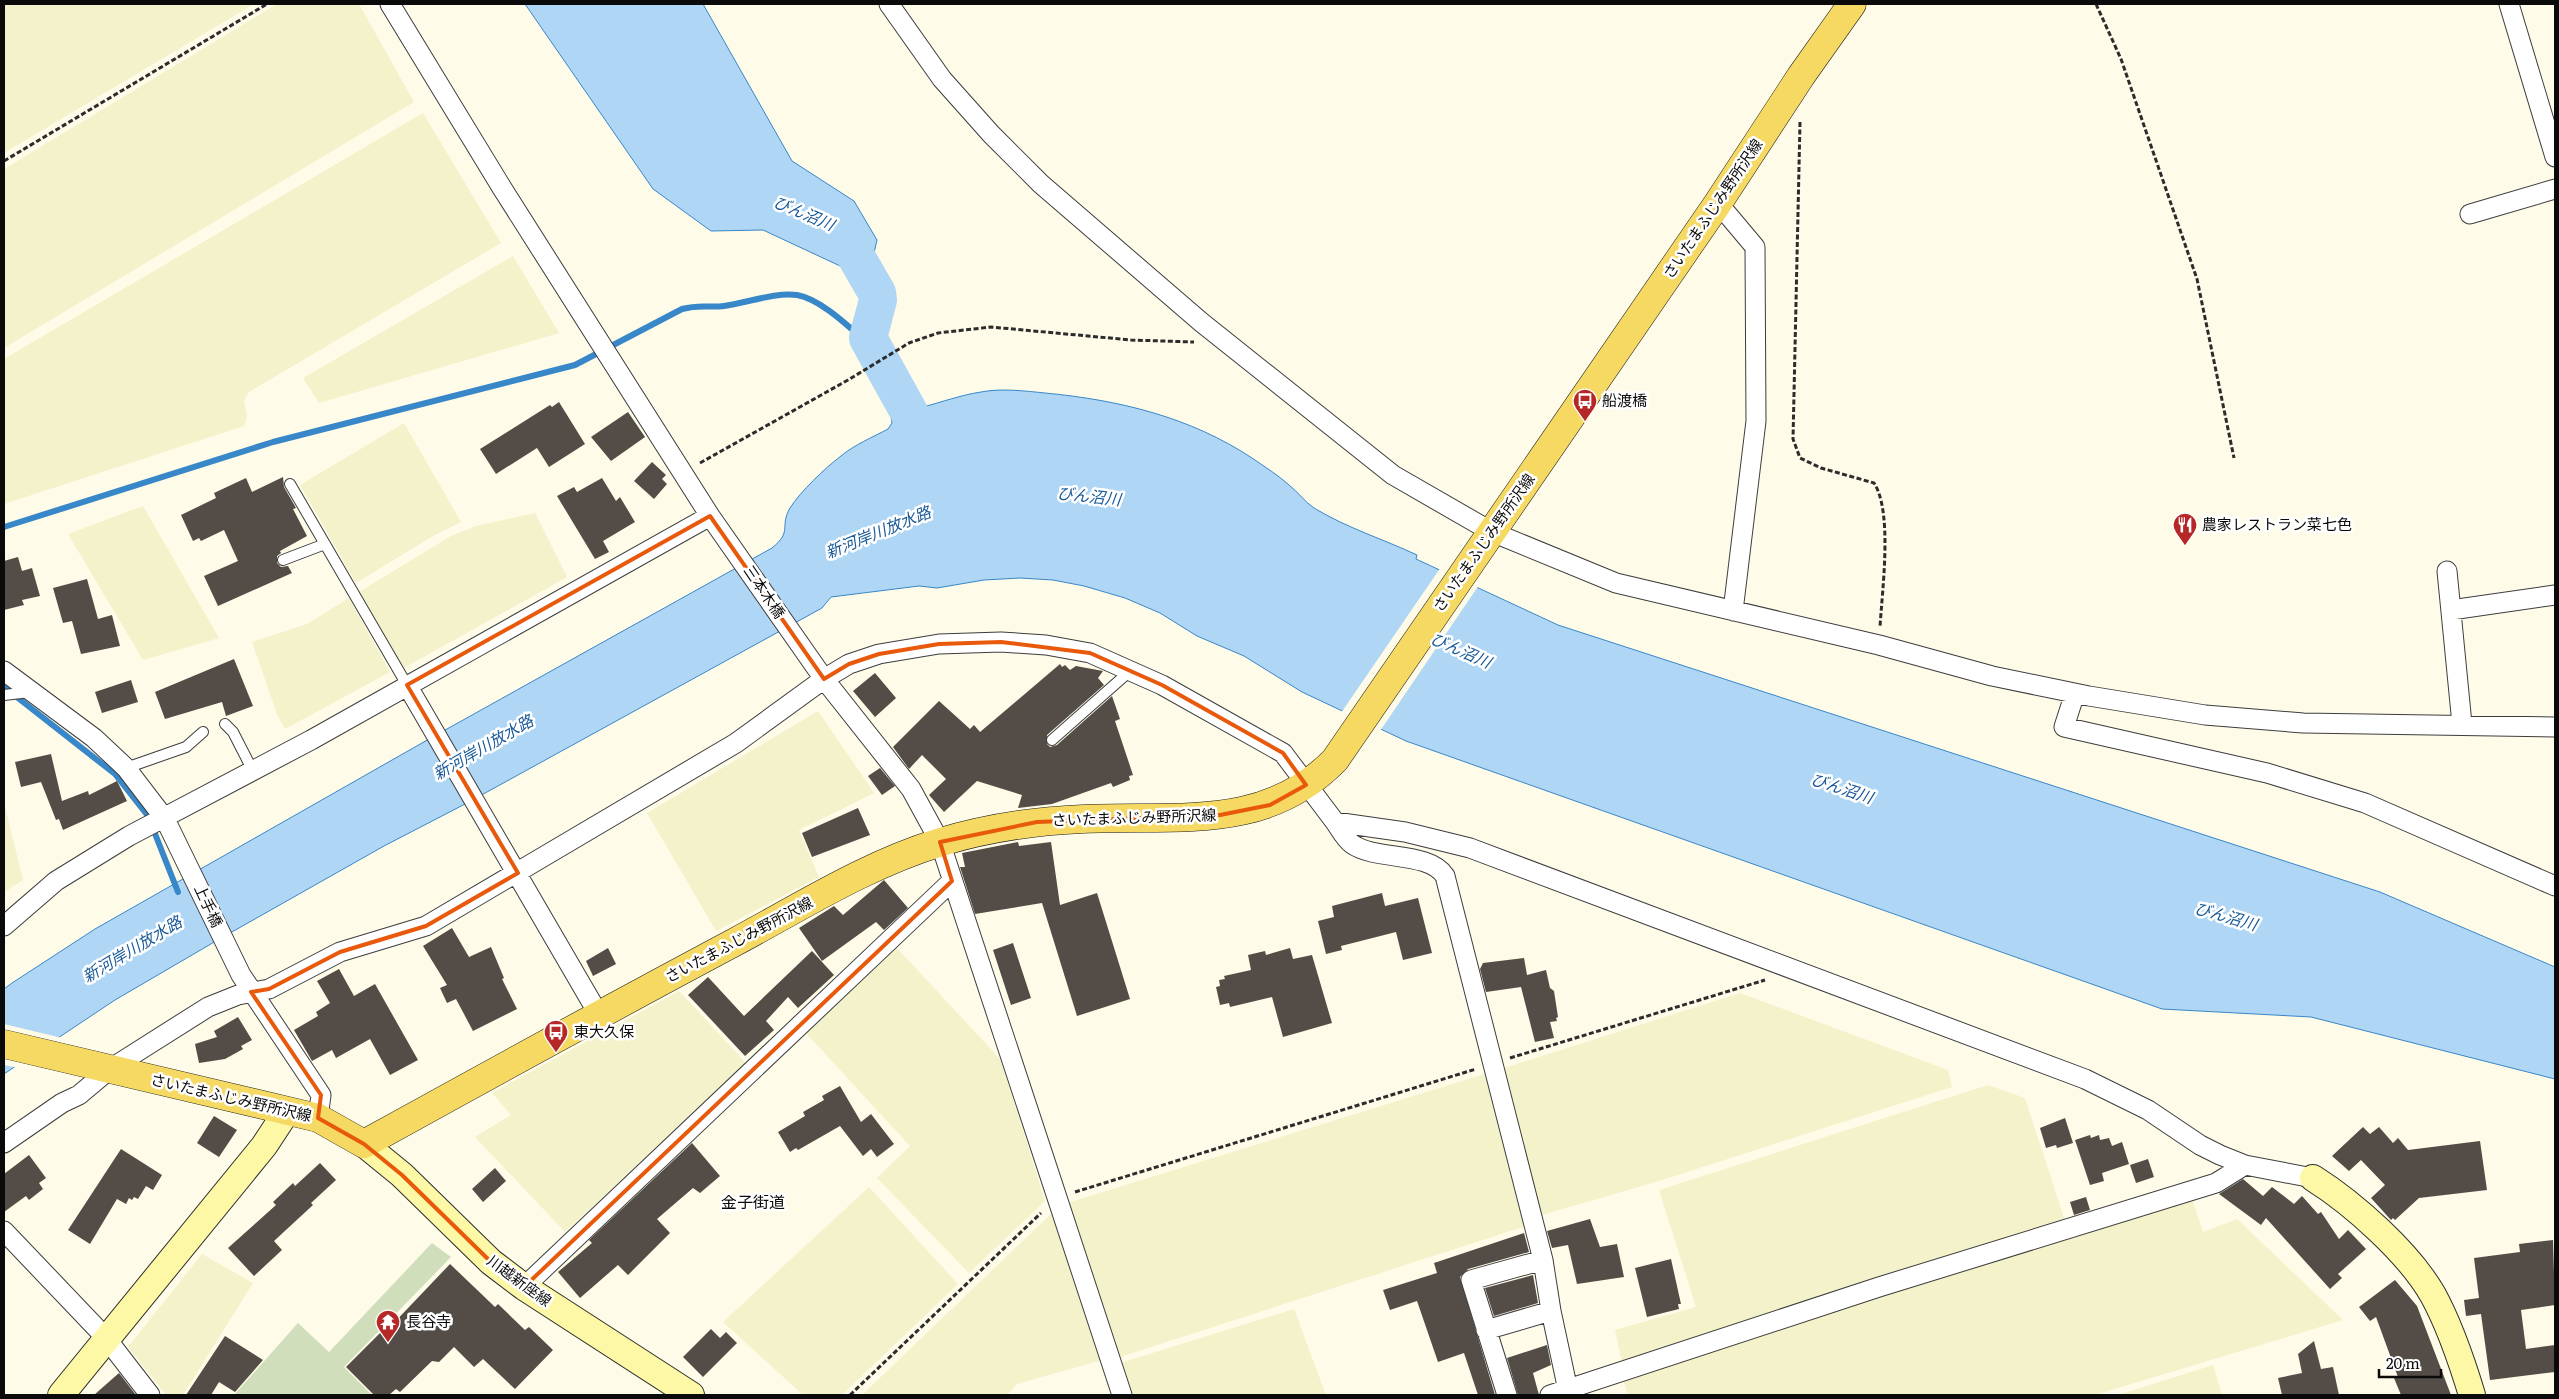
<svg xmlns="http://www.w3.org/2000/svg" width="2559" height="1399" viewBox="0 0 2559 1399" font-family="Literata,'Noto Sans JP',serif">
<style>
.farmland{fill:#f3f2ca}
.cemetery{fill:#d1debc}
.water{fill:#afd6f4;stroke:#3887c9}
.pier{fill:#fefbe8}
.lines{fill:none;stroke-linecap:round;stroke-linejoin:round}
.stream{stroke:#3887c9;stroke-width:6}
.river{stroke:#afd6f4;stroke-width:38}
.building{fill:#534c47}
.lane-casing{stroke:#3d3d3d;stroke-width:12}
.street-casing{stroke:#3d3d3d;stroke-width:21}
.secondary-casing{stroke:#2c2c2c;stroke-width:28}
.primary-casing{stroke:#1b1b1b;stroke-width:29}
.path{stroke:#2c2c2c;stroke-width:3;stroke-dasharray:5 2.5;stroke-linecap:butt}
.lane{stroke:#fff;stroke-width:10}
.street{stroke:#fff;stroke-width:19}
.secondary{stroke:#fdf8a5;stroke-width:26}
.primary{stroke:#f5d962;stroke-width:28}
.marked{fill:none;stroke:#e8590c;stroke-width:4;stroke-linejoin:round}
.labels{text-anchor:middle;stroke-width:5;stroke-linejoin:round;paint-order:stroke}
.street-label{font-size:15px;fill:#0a0a0a;stroke:#fff}
.poi-label{font-size:15px;fill:#0a0a0a;stroke:#fff;text-anchor:start}
.water-label{font-size:16px;font-style:italic;fill:#185998;stroke:#fff}
.neighbourhood-label{font-size:16px;fill:#0a0a0a;stroke:#fff}
</style>
<rect width="100%" height="100%" fill="#fefbe8"/>
<path class="farmland" d="M4,4H254L4,153Z
M277,4H359L414,102L4,348V169Z
M423,113L501,243L249,392L244,401L247,417L244,426L4,504V359Z
M513,256L559,333L319,403L303,378Z
M404,423L461,522L433,536L356,583L300,485Z
M143,506L219,638L143,660L68,534Z
M535,513L567,577L404,668L359,592L451,536L476,526Z
M349,598L390,672L285,729L277,714L252,642L307,624Z
M818,711L874,793L799,830L819,877L716,931L647,813Z
M4,803L23,880L4,892Z
M896,947L1001,1060L1045,1201L969,1273L877,1178L910,1146L805,1032Z
M679,991L746,1063L565,1232L475,1137L511,1115L492,1093Z
M1740,993L1948,1070L1952,1087L1659,1181L1542,1215L1501,1069Z
M1488,1073L1526,1226L1117,1358L1067,1203Z
M1988,1085L2025,1098L2066,1224L1623,1367L1615,1330L1696,1307L1659,1190Z
M869,1187L958,1284L842,1395H803L723,1322Z
M2191,1196L2203,1232L2237,1219L2343,1320L2095,1395H1628L1623,1379Z
M1054,1211L1102,1360L1017,1384L1007,1395H862Z
M202,1254L253,1283L183,1395H166L128,1347Z
M1294,1309L1326,1395H1128L1117,1364Z
M2213,1365L2222,1395H2118Z"/>
<path class="cemetery" d="M432,1243L451,1257L344,1367L372,1395H234L298,1323L329,1352Z"/>
<path class="water" d="M525,4H703L792,161L854,201L877,240L868,279L763,230L711,231L653,189Z
M888,368L905,399L911,396L923,407C942,402 961,395 981,392C1001,388 1025,391 1045,393C1119,400 1190,417 1252,458C1265,467 1278,475 1289,485C1298,492 1305,502 1314,508C1347,528 1383,539 1417,555L1416,559L1558,625L2380,892L2555,967V1079L2311,1017L2162,1009L1406,741L1302,692L1244,656L1197,636L1160,613L1125,598L1084,586L1053,580L1020,578L984,580L937,588L919,586L831,597L822,608L467,803L384,846L216,941L115,1000L4,1074V989L12,983L95,929L429,739L772,548C793,531 779,527 790,508C800,492 825,468 841,456C854,445 873,437 888,429L892,423L890,408L894,406L880,373Z"/>
<path class="pier" d="M1441,567L1479,585L1380,731L1341,713Z
M4,1024L62,1038L18,1068L4,1065Z"/>
<g class="lines">
<path class="stream" d="M4,527L273,442L575,365L682,309C701,304 708,308 724,306C746,303 776,292 797,295C820,299 847,325 864,340L868,338
M4,687L115,774L148,816L178,892"/>
<path class="river" d="M843,234L877,293L878,300L868,338L910,414"/>
</g>
<path class="building" d="M559,402L585,444L549,467L537,448L496,474L480,449L550,405L552,407Z
M628,412L645,437L611,461L591,437Z
M652,462L666,475L662,479L667,484L654,499L634,481Z
M283,477L284,487L296,508L293,509L307,536L280,551L281,553L277,556V563L281,567L288,566L292,573L218,606L204,576L238,561L224,530L201,541L199,538L193,541L181,515L216,498L214,493L246,478L252,492Z
M602,478L616,501L620,497L635,522L603,541L609,552L595,559L557,496L574,487L577,492Z
M18,557L22,571L32,568L40,596L22,600L24,605L4,610V561Z
M87,579L98,619L112,615L120,646L81,654L72,621L63,623L53,588Z
M234,659L253,706L226,716L222,702L165,719L155,692Z
M1060,664L1062,667L1065,665L1070,670L1076,666L1103,671L1098,678L1104,685L1047,735V744L1050,747L1057,745L1112,696L1120,719L1115,721L1133,775L1129,776L1130,780L1113,787L1111,783L1052,804L1018,808L1022,795L977,781L944,812L929,795L946,779L922,755L909,769L893,747L939,701L970,729L974,725L980,732Z
M875,673L896,698L875,717L853,691Z
M131,680L138,702L102,713L95,692Z
M51,754L62,801L88,791L89,795L117,781L127,801L63,830L59,819L56,820L41,782L21,787L15,762Z
M880,768L895,786L882,795L868,776Z
M858,808L870,835L812,857L802,833Z
M1018,842L1019,846L1051,842L1060,905L1097,893L1130,999L1077,1016L1042,903L975,914L960,867H965L962,853Z
M884,880L908,908L884,930L876,922L822,961L799,928L834,906L843,915Z
M1382,893L1385,906L1418,898L1432,953L1403,960L1396,932L1341,946L1342,950L1326,954L1318,921L1334,917L1332,906Z
M452,928L469,957L491,947L504,978L502,979L517,1009L473,1031L456,999L447,1003L440,988L447,985L423,946Z
M1013,943L1031,998L1011,1005L993,950Z
M608,948L616,964L593,976L586,961Z
M1290,948L1293,959L1312,955L1332,1023L1283,1037L1272,997L1230,1007L1229,1003L1220,1005L1216,987L1220,986L1219,980L1225,979L1224,976L1251,970L1248,955L1265,951L1266,955Z
M812,951L834,975L798,1008L788,997L766,1021L774,1030L745,1056L688,995L708,977L744,1016Z
M1524,958L1527,975L1546,970L1550,988L1554,991L1558,1017L1556,1018L1557,1021L1550,1022L1554,1038L1535,1042L1521,987L1486,992L1480,969L1483,963Z
M339,969L354,996L375,984L418,1060L390,1075L370,1039L336,1058L332,1050L312,1061L294,1030L318,1016L316,1012L330,1003L317,981Z
M238,1017L252,1040L241,1046L243,1049L225,1059L199,1063L195,1044L217,1037L214,1031Z
M840,1086L861,1122L871,1114L894,1144L877,1157L871,1149L863,1156L840,1126L798,1150L796,1148L790,1152L778,1132L805,1116L803,1112L824,1100L822,1096Z
M214,1116L237,1130L219,1157L197,1143Z
M2065,1118L2073,1143L2057,1148L2056,1145L2046,1148L2040,1128Z
M2363,1127L2370,1134L2379,1127L2393,1143L2398,1138L2408,1150L2480,1141L2487,1190L2419,1198L2395,1220L2393,1218L2391,1220L2371,1198L2385,1185L2361,1160L2349,1171L2332,1156Z
M2090,1135L2091,1138L2099,1135L2100,1140L2109,1138L2112,1146L2122,1142L2129,1164L2102,1173L2104,1181L2090,1185L2075,1140Z
M692,1143L720,1176L700,1193L693,1188L657,1219L670,1233L628,1275L618,1265L580,1298L558,1272L592,1243L589,1240Z
M121,1149L162,1175L153,1190L146,1186L138,1199L134,1197L132,1200L129,1198L126,1204L117,1199L90,1244L68,1230Z
M29,1155L46,1178L39,1183L43,1189L29,1200L26,1196L4,1212V1174Z
M2148,1159L2154,1177L2136,1183L2130,1165Z
M320,1163L336,1180L311,1203L313,1205L274,1241L282,1250L254,1276L228,1248L276,1205L273,1202L293,1183L295,1186Z
M495,1168L506,1181L483,1202L472,1189Z
M2243,1179L2263,1196L2272,1187L2294,1204L2302,1196L2318,1214L2321,1212L2339,1239L2348,1230L2366,1249L2338,1274L2342,1278L2330,1289L2266,1218L2261,1225L2219,1194Z
M2086,1197L2090,1210L2074,1215L2070,1202Z
M1590,1219L1600,1247L1617,1244L1624,1277L1577,1284L1568,1245L1552,1248L1547,1231Z
M1524,1233L1529,1252L1468,1269L1460,1277L1495,1395H1478L1464,1353L1438,1362L1417,1301L1390,1310L1383,1290L1437,1273L1434,1263Z
M2553,1240L2555,1305L2521,1310L2526,1349L2555,1345V1372L2490,1380L2481,1314L2466,1316L2464,1300L2479,1298L2474,1258L2520,1252L2519,1244Z
M1671,1259L1681,1304H1678L1679,1309L1647,1317L1635,1268Z
M450,1264L495,1307L498,1304L525,1330L529,1327L553,1350L515,1389L483,1359L474,1367L454,1347L439,1362L432,1361L400,1392L396,1389L389,1395H374L346,1367L388,1325L390,1327Z
M1533,1275L1538,1303L1494,1316L1485,1288Z
M2395,1280L2417,1306L2451,1395H2401L2394,1378L2398,1377L2376,1317L2370,1321L2359,1307Z
M711,1329L720,1338L726,1332L737,1343L703,1377L683,1357Z
M225,1336L263,1360L235,1392L219,1382L211,1395H186Z
M2314,1341L2321,1369L2333,1367L2339,1395H2282L2278,1378L2302,1373L2298,1354Z
M1547,1345L1551,1365L1533,1373L1539,1395H1518L1507,1358Z
M119,1373L136,1395H94Z"/>
<g class="lines">
<defs>
<path id="lane" d="M290,484L407,685
M283,560L325,544
M4,695L30,692
M225,724L233,732L253,771
M1052,740L1130,671
M126,768L186,747L203,732"/>
<path id="street" d="M390,4L502,188L710,516L824,679L911,789L940,842L1122,1395
M889,4L942,79L991,134L1041,184L1201,322L1393,475L1492,532L1616,583L1879,645L1992,676L2089,696L2205,715L2303,723L2555,727
M2509,4L2555,157
M1718,203L1755,247L1756,421L1733,611
M2470,214L2555,189
M2447,571L2462,724
M2451,610L2555,595
M4,671L94,738L126,768L165,819L241,975L321,1095L318,1118
M407,685L599,1015
M2075,693L2064,727L2267,773L2365,803L2555,886
M1335,822C1340,829 1345,839 1352,844C1376,861 1429,851 1445,876L1543,1260L1551,1311L1569,1395
M4,926L56,881L129,836L311,740L710,516
M4,1143L62,1103L79,1095L110,1069L208,1007L238,995L269,989L340,952L426,926L736,743L824,679L849,664L879,654L939,644L1001,642L1046,645L1090,653L1162,685L1283,753L1335,822L1405,832L1470,848L2085,1079L2148,1110L2200,1145L2220,1155L2245,1165L2313,1178
M4,1231L106,1338L150,1395
M524,1287L952,881
M1486,1330L1551,1311
M1507,1395L1471,1280L1543,1260
M1550,1395L1879,1287L2216,1183L2245,1165"/>
<path id="secondary" d="M364,1144L402,1175L491,1262L524,1287L691,1395
M2313,1178C2354,1204 2409,1253 2433,1295C2450,1326 2462,1362 2472,1395
M61,1395L264,1146L287,1111"/>
<path id="primary" d="M4,1044L318,1118L364,1144C487,1076 611,1008 735,942C802,906 868,864 941,842C987,828 1035,821 1083,819C1175,814 1264,833 1335,760L1718,203L1801,76L1852,4"/>
</defs>
<use href="#lane" class="lane-casing"/>
<use href="#street" class="street-casing"/>
<use href="#secondary" class="secondary-casing"/>
<use href="#primary" class="primary-casing"/>
<path class="path" d="M2096,4L2121,59L2197,279L2234,458
M1800,122L1793,439L1800,458L1821,468L1874,483C1893,512 1882,591 1880,627
M4,161L267,4
M700,463L848,380L909,343L938,333L991,327L1131,340L1194,342
M1510,1058L1765,980
M1075,1192L1476,1069
M850,1395L1041,1213"/>
<use href="#lane" class="lane"/>
<use href="#street" class="street"/>
<use href="#secondary" class="secondary"/>
<use href="#primary" class="primary"/>
</g>
<path class="marked" d="M710,516L824,679L849,664L879,654L939,644L1001,642L1090,653L1162,685L1283,753L1306,785L1270,805L1220,815L1037,822L940,842L952,881L524,1287L491,1262L402,1175L364,1144L318,1118L321,1095L251,992L269,989L340,952L426,926L518,873L407,685Z"/>
<defs>
<symbol id="bus-pin" viewBox="-11 -11 22 30"><path d="M0 17L-7.5 6A9.5 9.5 0 1 1 7.5 6Z" fill="#b62827" stroke="#fff"/><path d="M-5-6H5V4H4V6H2V4H-2V6H-4V4H-5ZM-3.5-4V0h7V-4ZM-3.5 1.2v1.5H-2V1.2ZM2 1.2v1.5H3.5V1.2Z" fill="#fff"/></symbol>
<symbol id="restaurant-pin" viewBox="-11 -11 22 30"><path d="M0 17L-7.5 6A9.5 9.5 0 1 1 7.5 6Z" fill="#b62827" stroke="#fff"/><path d="M-5-6h1v4h1v-4h1v4h1v-4h1v5L-1.5 .5V6h-2V.5L-5-1ZM5-6V6H3V1.5H1.5Q1.5-4 5-6Z" fill="#fff"/></symbol>
<symbol id="temple-pin" viewBox="-11 -11 22 30"><path d="M0 17L-7.5 6A9.5 9.5 0 1 1 7.5 6Z" fill="#b62827" stroke="#fff"/><path d="M0-6L5-2H3V0L6.5 2.5H4V6H1.5V3h-3V6H-4V2.5H-6.5L-3 0V-2H-5Z" fill="#fff"/></symbol>
</defs>
<g fill-rule="evenodd">
<use href="#bus-pin" x="1571" y="387" width="28" height="38"/>
<use href="#restaurant-pin" x="2171" y="511" width="28" height="38"/>
<use href="#bus-pin" x="542" y="1018" width="28" height="38"/>
<use href="#temple-pin" x="374" y="1308" width="28" height="38"/>
</g>
<g class="labels">
<g class="street-label">
<text transform="translate(1713 209) rotate(-56)" y="5">さいたまふじみ野所沢線</text>
<text transform="translate(1484 543) rotate(-55)" y="5">さいたまふじみ野所沢線</text>
<text transform="translate(764 592) rotate(56)" y="5">三本木橋</text>
<text transform="translate(1134 818) rotate(-2)" y="5">さいたまふじみ野所沢線</text>
<text transform="translate(208 906) rotate(65)" y="5">上手橋</text>
<text transform="translate(739 940) rotate(-28)" y="5">さいたまふじみ野所沢線</text>
<text transform="translate(231 1098) rotate(13)" y="5">さいたまふじみ野所沢線</text>
<text transform="translate(519 1281) rotate(36)" y="5">川越新座線</text>
</g>
<g class="poi-label">
<text x="1602" y="406">船渡橋</text>
<text x="2202" y="530">農家レストラン菜七色</text>
<text x="574" y="1037">東大久保</text>
<text x="406" y="1327">長谷寺</text>
</g>
<g class="water-label">
<text transform="translate(804 213) rotate(23)" y="6">びん沼川</text>
<text transform="translate(1089 496) rotate(6)" y="6">びん沼川</text>
<text transform="translate(878 532) rotate(-22)" y="6">新河岸川放水路</text>
<text transform="translate(1461 650) rotate(24)" y="6">びん沼川</text>
<text transform="translate(483 747) rotate(-30)" y="6">新河岸川放水路</text>
<text transform="translate(1842 788) rotate(18)" y="6">びん沼川</text>
<text transform="translate(2226 916) rotate(16)" y="6">びん沼川</text>
<text transform="translate(132 949) rotate(-31)" y="6">新河岸川放水路</text>
</g>
<g class="neighbourhood-label">
<text x="753" y="1208">金子街道</text>
</g>
</g>
<rect width="2559" height="1399" fill="none" stroke="#0a0a0a" stroke-width="10"/>
<path d="M2379 1369v8h62v-8" fill="none" stroke="#0a0a0a" stroke-width="2.5"/>
<text x="2386" y="1369" font-size="15" fill="#0a0a0a" stroke="#ffffff" stroke-width="4" paint-order="stroke">20 m</text>
</svg>
